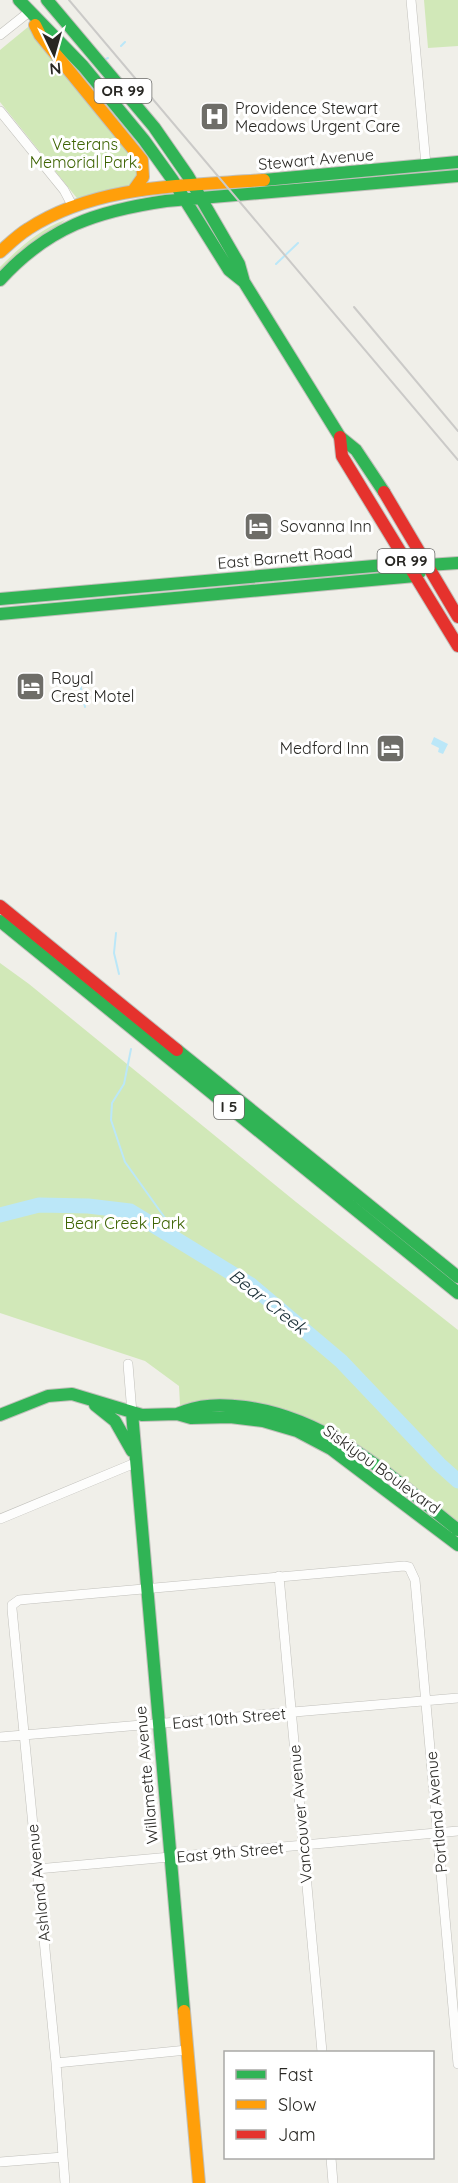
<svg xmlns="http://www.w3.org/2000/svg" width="458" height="2183" viewBox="0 0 458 2183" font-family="Quicksand,sans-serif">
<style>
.green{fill:#d1e8b8}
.water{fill:#bbe7f8}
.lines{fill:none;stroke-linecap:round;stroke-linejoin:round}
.stream{stroke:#bbe7f8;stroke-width:2}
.river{stroke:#bbe7f8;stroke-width:15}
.street-casing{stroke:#c1c0bb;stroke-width:10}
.fast-casing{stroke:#c1c0bb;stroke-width:14}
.slow-casing{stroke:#c1c0bb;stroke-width:14}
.jam-casing{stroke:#c1c0bb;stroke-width:14}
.street{stroke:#fdfdfc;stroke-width:9}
.fast{stroke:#30b455;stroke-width:12}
.slow{stroke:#ff9f0a;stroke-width:12}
.jam{stroke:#e5322d;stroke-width:12}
.rail{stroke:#cbcac8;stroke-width:2}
.labels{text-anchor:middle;stroke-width:6;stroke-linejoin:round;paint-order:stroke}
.shield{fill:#fff;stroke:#686865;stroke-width:1.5}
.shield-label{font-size:15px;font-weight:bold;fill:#282723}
.poi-label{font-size:16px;fill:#282723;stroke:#fff;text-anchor:start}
.park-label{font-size:16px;fill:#3e6403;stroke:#fff}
.street-label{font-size:16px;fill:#282723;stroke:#fff}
.water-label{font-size:18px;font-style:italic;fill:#182d35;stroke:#fff}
</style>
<rect width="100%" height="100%" fill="#f0efe9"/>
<path class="green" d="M424,0H458V46L428,48Z
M28,27L133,157C134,161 137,167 137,171C135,196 98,197 80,202L0,102V50Z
M65,220L64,221L0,273V267C18,249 40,229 65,220Z
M0,963L29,984L296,1202L458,1330V1526L356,1446L210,1402L180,1405L179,1386L145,1361L0,1313Z"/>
<path class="water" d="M434,737L448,744L443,754L438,752L439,748L431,744Z"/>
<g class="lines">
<path class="stream" d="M121,46L125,42
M106,59L108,58
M276,264L298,243
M79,679L85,707
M116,933L114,953L119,974
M131,1049L124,1084L112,1103L111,1120L125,1162L170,1225L177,1240"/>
<path class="river" d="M0,1215L39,1205L88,1206L130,1211L251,1285L341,1361L439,1464L458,1481"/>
<defs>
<path id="street" d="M411,0L426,165
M0,35L29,12
M0,111L64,190L73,207
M128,1364L132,1413
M0,1519L135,1463
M279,1576L322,2052
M0,1737L458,1698
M37,1869L458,1831
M56,2063L187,2050
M331,2158L333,2183
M0,2162L63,2157
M65,2183L56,2063L12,1609V1605L19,1600L404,1566L409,1567L415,1580L458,2064"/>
<path id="fast" d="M19,0L83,66L144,140L172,179L229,270L244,282
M47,0L154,127L188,176L239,264L244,282L340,437L356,450L384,492
M264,180L458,162
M0,280C48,227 97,211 166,201L458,176
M0,599L408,563L428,565L458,563
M0,614L415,576L420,572
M0,921L458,1293
M177,1050L458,1277
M95,1405L115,1421L132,1451
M132,1413L184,2011
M177,1414C199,1404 221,1404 245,1407C330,1418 394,1479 458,1530
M0,1415L48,1396L72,1394L142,1415L177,1414L191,1418L230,1417L263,1421L297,1431L331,1449L458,1545"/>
<path id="slow" d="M35,25L40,35L142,160L143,177L133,191
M0,252C9,244 18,235 28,229C97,184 186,186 264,180
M184,2011L199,2183"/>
<path id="jam" d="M340,437L342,456L458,646
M384,492L458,617
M0,906L177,1050"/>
</defs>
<use href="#street" class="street-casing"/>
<use href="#fast" class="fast-casing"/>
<use href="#slow" class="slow-casing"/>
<use href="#jam" class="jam-casing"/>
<use href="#street" class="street"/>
<use href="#fast" class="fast"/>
<use href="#slow" class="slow"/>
<use href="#jam" class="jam"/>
<path class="rail" d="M69,0L458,460
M354,307L458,431"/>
</g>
<defs>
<symbol id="hospital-square" viewBox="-11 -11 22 22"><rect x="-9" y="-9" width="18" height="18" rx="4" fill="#6e6d68" stroke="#fff"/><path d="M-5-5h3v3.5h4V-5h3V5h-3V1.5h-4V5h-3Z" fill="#fff"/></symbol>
<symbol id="hotel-square" viewBox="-11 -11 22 22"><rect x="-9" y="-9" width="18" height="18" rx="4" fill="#6e6d68" stroke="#fff"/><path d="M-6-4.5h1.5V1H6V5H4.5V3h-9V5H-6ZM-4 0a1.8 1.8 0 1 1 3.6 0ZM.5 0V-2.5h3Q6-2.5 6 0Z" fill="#fff"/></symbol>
</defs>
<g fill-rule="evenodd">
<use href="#hospital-square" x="198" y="100" width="33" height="33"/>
<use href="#hotel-square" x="242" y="510" width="33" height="33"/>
<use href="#hotel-square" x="14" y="670" width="33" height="33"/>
<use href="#hotel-square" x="374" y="732" width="33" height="33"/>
</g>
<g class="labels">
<g class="shield">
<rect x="94.5" y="79" width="57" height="24" rx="4.5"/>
<rect x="377.5" y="549" width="57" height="24" rx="4.5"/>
<rect x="214" y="1095" width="30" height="24" rx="4.5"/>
</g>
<g class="shield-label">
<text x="123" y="96">OR 99</text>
<text x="406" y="566">OR 99</text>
<text x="229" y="1112">I 5</text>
</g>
<g class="poi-label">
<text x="235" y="114">Providence Stewart<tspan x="235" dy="18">Meadows Urgent Care</tspan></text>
<text x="280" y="532">Sovanna Inn</text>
<text x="51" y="684">Royal<tspan x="51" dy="18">Crest Motel</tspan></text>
<text x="369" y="754" text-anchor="end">Medford Inn</text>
</g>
<g class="park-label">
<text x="85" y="150">Veterans<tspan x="85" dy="18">Memorial Park.</tspan></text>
<text x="125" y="1229">Bear Creek Park</text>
</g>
<g class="street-label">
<text transform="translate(316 159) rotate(-5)" y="6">Stewart Avenue</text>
<text transform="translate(285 557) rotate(-5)" y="6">East Barnett Road</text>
<text transform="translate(382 1469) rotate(36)" y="6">Siskiyou Boulevard</text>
<text transform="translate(229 1718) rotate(-5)" y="6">East 10th Street</text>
<text transform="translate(146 1775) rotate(-95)" y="6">Willamette Avenue</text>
<text transform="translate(436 1812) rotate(-95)" y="6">Portland Avenue</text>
<text transform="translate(300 1814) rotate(-95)" y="6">Vancouver Avenue</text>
<text transform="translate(230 1852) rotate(-5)" y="6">East 9th Street</text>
<text transform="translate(38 1883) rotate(-96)" y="6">Ashland Avenue</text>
</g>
<g class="water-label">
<text transform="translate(268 1302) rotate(38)" y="6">Bear Creek</text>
</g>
</g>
<rect x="224" y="2051" width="210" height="108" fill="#ffffff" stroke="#a9a9a7" stroke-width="1.5"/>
<rect x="236" y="2070" width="30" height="9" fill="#30b455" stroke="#a9a9a7" stroke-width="1.5"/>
<text x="278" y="2081" font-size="18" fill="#282723">Fast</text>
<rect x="236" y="2100" width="30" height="9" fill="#ff9f0a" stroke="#a9a9a7" stroke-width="1.5"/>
<text x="278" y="2111" font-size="18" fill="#282723">Slow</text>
<rect x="236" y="2130" width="30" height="9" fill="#e5322d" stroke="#a9a9a7" stroke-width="1.5"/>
<text x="278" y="2141" font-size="18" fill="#282723">Jam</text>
<g transform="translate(54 54) rotate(175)" stroke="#ffffff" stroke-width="4.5" paint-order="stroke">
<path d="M0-4.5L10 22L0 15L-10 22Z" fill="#282723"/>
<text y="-9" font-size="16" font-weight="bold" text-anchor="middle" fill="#282723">N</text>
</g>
</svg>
